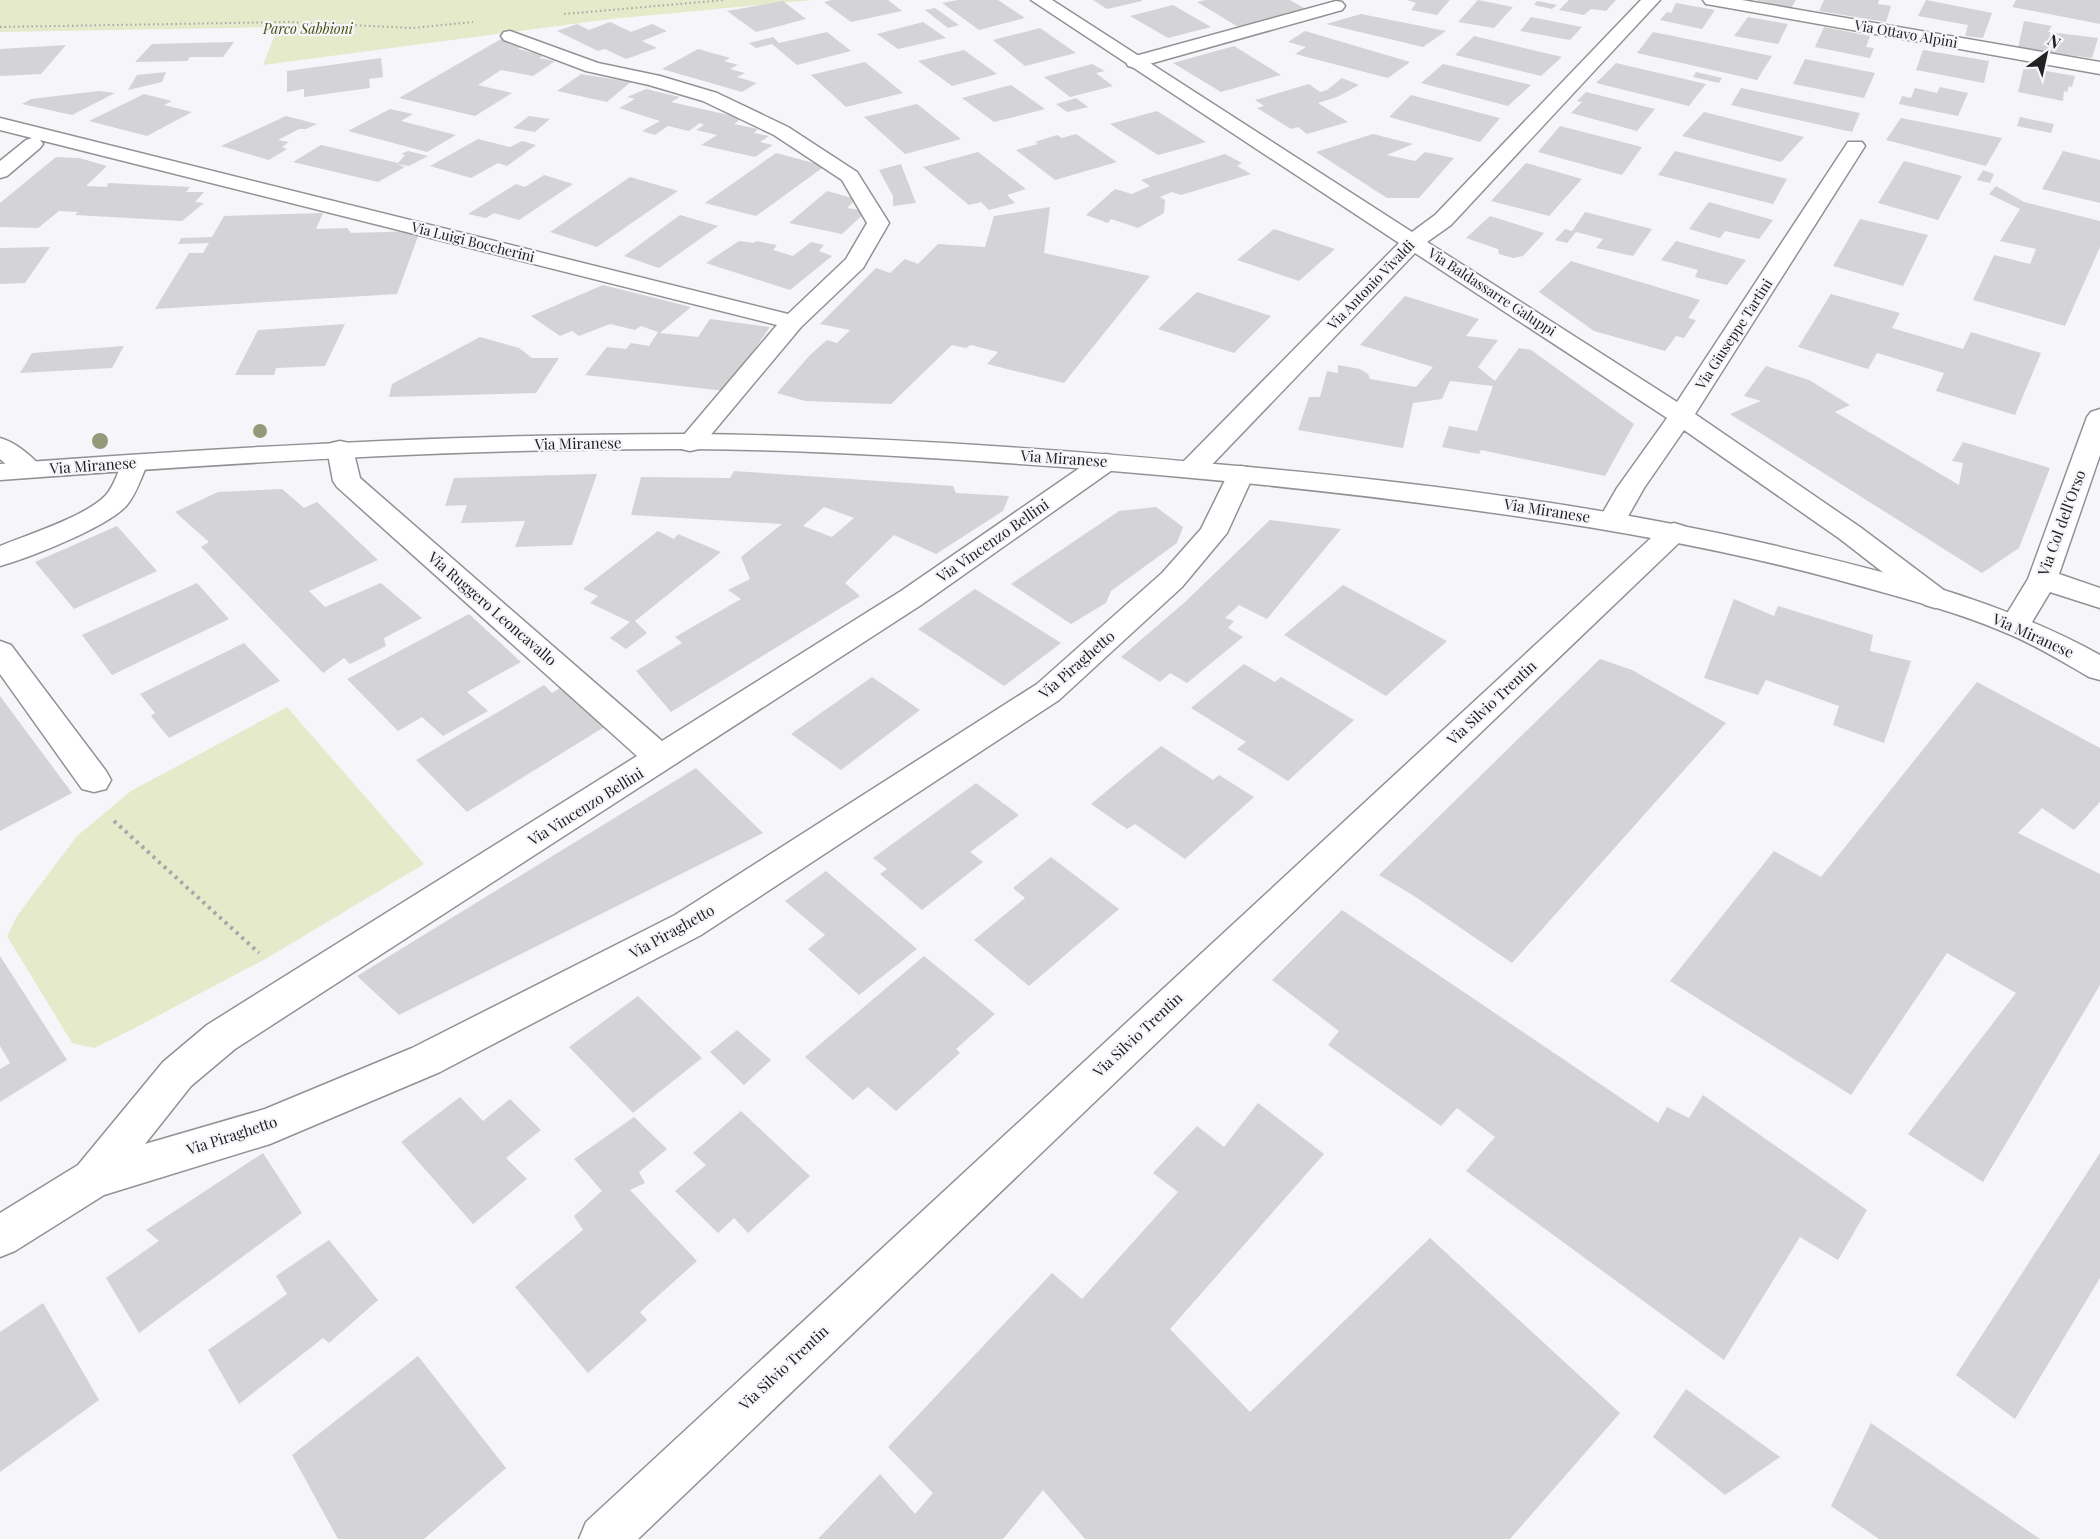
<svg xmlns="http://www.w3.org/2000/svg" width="2100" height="1539" viewBox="0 0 2100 1539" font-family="'Playfair Display',serif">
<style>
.green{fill:#e5eaca}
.building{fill:#d4d3d6;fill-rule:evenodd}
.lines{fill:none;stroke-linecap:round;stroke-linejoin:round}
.service-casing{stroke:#929295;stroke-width:3}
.minor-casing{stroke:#929295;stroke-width:3}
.tertiary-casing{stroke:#929295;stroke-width:3}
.path-far1{stroke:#a7a6a9;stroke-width:2;stroke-dasharray:1.5 3;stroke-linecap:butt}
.path{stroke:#a7a6a9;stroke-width:4;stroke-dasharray:3 4.5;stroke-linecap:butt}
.service{fill:#fff;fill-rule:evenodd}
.minor{fill:#fff;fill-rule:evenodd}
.tertiary{fill:#fff;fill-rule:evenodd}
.tree{fill:#969979}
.labels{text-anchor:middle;stroke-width:4.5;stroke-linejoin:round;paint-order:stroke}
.far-park-label{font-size:14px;font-style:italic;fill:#484e11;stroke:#f6f5f9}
.far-street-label{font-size:14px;fill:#212122;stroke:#f6f5f9}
.street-label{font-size:15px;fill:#212122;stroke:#f6f5f9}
</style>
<rect width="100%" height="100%" fill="#f6f5f9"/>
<path class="green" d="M0,0H812L611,19L263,65L278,27L0,32Z
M287,707L424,864L267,958L129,1031L94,1048L72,1043L7,936L17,916L77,836L131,791Z"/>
<path class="building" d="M832,0H888L902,11L851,22L824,2Z
M958,0H998L1025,18L979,30L942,3Z
M1093,0H1142V1L1107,9Z
M1206,0H1290L1309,11L1240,28L1197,2Z
M1407,0H1450L1437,15L1411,10L1416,3Z
M1478,0L1513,7L1494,28L1458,22Z
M1569,0H1616L1606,11L1591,9L1584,15L1559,10Z
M1755,0H1796L1791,8Z
M1824,0H1879L1878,4L1891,6L1886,22L1819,11Z
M1926,0L1992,13L1983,38L1965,36L1968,25L1918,16Z
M2016,0H2100V24L2012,7Z
M783,1L806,19L756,32L727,11Z
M1537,1L1557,5L1552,9L1534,5Z
M1676,3L1715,10L1702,29L1660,20L1667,12L1671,13Z
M1173,5L1211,27L1168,38L1130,16Z
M935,8L959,25L948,28L925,10Z
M1361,14L1446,31L1423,47L1326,24Z
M1531,17L1582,27L1570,40L1520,31Z
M1748,17L1788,24L1778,44L1734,36Z
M2024,21L2052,26L2048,32L2098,38L2092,58L2018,48Z
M610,22L631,32L652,24L667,31L642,41L657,48L626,59L605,49L598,51L557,31L577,24L589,30Z
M923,22L946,38L898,49L877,34Z
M1824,27L1870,36L1866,47L1874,48L1870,58L1815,47Z
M1040,28L1076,53L1025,66L993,40Z
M1305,31L1410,62L1388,78L1295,54L1306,47L1288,42Z
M827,32L851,51L797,65L772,44L756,48L749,43L773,37L779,43Z
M1653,32L1772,56L1757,80L1637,53Z
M1474,36L1562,57L1541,76L1455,55Z
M501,39L521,42L523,45L518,49L539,54L543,56L539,58L555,61L533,76L501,70L478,85L512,93L475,116L399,98Z
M234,42L223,57H190L187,61L135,62L152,44Z
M66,45L41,74L0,76V49Z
M1234,46L1281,75L1221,92L1173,63Z
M698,49L730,58L724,61L738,65L730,69L745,73L737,77L757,83L742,92L662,69Z
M964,50L997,74L952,86L918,61Z
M1923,50L1989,61L1984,83L1916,70Z
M381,58L383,77L369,79L370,88L304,97V89L287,92V71Z
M1805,59L1875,73L1864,98L1793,84Z
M865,62L903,93L846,107L811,75Z
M1616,63L1706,84L1689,106L1596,83Z
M1092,64L1105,71L1096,73L1113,86L1070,97L1044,77Z
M1443,64L1531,85L1508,106L1421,83Z
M2024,67L2075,76L2072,87L2069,86L2067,92L2064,91L2063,101L2018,92Z
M166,72L162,82L128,90L137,75Z
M1696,72L1722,78L1719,83L1693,77Z
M581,74L631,82L607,102L557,91Z
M1342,78L1359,85L1337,97L1318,103L1348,122L1307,134L1298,127L1291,129L1257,108L1264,106L1255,100L1309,84L1320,92L1327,90Z
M1011,85L1045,109L994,122L962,98Z
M1940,87L1968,93L1958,116L1899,104L1902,96L1911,98L1915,88L1937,93Z
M1741,88L1860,113L1852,132L1731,105Z
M646,89L680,97L671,102L742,118L734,124L758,129L754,133L769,136L760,142L773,145L755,157L701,145L717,135L696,130L704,125L700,123L689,131L668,126L655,135L642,131L660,121L619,108L635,99L627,97Z
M99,91L115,93L72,115L22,104L31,99Z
M1586,92L1655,109L1637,131L1571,113L1582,102L1577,101Z
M144,94L172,101L164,105L192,112L147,136L89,121Z
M1411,95L1500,118L1480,142L1389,117Z
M1076,98L1088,107L1067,112L1056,104Z
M917,104L961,139L905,154L864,117Z
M390,109L413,114L401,121L456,135L427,152L348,131Z
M1157,111L1206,142L1158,155L1110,124Z
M1704,112L1804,137L1781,162L1682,136Z
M286,116L317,124L306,129H299L278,140L289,142L282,147L287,149L269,160L221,146Z
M529,116L550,119L535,132L513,128Z
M2020,117L2054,124L2051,133L2017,126Z
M1901,118L2002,138L1986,166L1886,140Z
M1560,126L1642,147L1622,175L1538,152Z
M1076,134L1117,162L1055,180L1016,150L1038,144L1035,142L1057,135L1062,138Z
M1373,134L1413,144L1387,155L1415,161L1425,152L1454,158L1419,198H1387L1316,152Z
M478,139L510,147L522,141L536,145L507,166L498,163L471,178L430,166Z
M321,145L398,163L405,155L401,154L408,151L428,156L409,166L397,164L405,167L378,182L293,162Z
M1675,151L1787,179L1773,204L1658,175Z
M2063,151L2100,160V203L2042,189Z
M978,152L1026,189L1007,195L1015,203L989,210L981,202L969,205L923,167Z
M776,153L825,166L756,216L705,203Z
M1225,154L1242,163L1237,166L1251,174L1181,195L1172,192L1160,197L1165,200L1164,213L1138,228L1111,219L1108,223L1086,215L1115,189L1132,194L1150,186L1141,180Z
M56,157L79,158L107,166L86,186L107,187L108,183L190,187L186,192H204L195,202L204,203L182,221L75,215L78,212L59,211L38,228L0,227V203Z
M1904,161L1962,176L1938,220L1878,203Z
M1526,163L1582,179L1549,216L1491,201Z
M901,164L916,203L893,206V196L879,170Z
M1983,170L1994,174L1990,183L1977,180Z
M544,175L573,184L519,220L494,213L486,218L468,214L516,184L525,187Z
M630,177L678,191L597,247L550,232Z
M1996,186L2024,202L2100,221V247L2065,326L1973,300L1994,255L2030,264L2036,249L2000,241L2020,209L1989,194Z
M827,191L856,199L847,208L867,211L842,234L789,223Z
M1709,202L1773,220L1759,239L1725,231L1720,238L1689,229Z
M1050,207L1044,253L1150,276L1064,383L987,364L998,352L971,345L966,348L952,345L891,404L805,401L777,393L810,355L827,340L837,343L850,330L820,324L876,268L890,273L905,259L918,264L938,244L985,247L994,216Z
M1585,212L1652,229L1633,256L1596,248L1603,239L1576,232L1567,243L1555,240L1565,229L1572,231Z
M323,213L316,229L347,228L351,233L420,231L397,294L155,309L189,253H203L209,243L178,244L181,238L212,237L224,216Z
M680,215L718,226L659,268L624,256Z
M1490,216L1544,233L1523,256L1513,258L1499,254L1498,249L1466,238Z
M1860,219L1928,235L1903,286L1833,266Z
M1274,229L1335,249L1299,281L1237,260Z
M739,241L754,243L756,241L777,245L773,250L793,256L811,242L824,245L819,251L832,256L790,290L706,263Z
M1676,241L1746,260L1727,285L1695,277L1698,270L1661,260Z
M50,247L25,283L0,284V248Z
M1571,261L1700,300L1688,318L1696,320L1684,338L1676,336L1665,351L1594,331L1539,292Z
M603,285L691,307L660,333L698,337L710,319L770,327L725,391L585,375L607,347L626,349L631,343L649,346L658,332L641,326L635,330L610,324L579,336L572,331L560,336L531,316Z
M1197,292L1271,316L1234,353L1158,329Z
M1831,294L1900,313L1892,328L1963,349L1971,332L2041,353L2015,415L1936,391L1944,373L1877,353L1868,369L1798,347Z
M1405,296L1479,319L1466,336L1498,340L1478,367L1495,381L1519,348L1531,350L1634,424L1605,476L1481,450L1479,454L1442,447L1449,426L1477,431L1493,386L1450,381L1442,399L1413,403L1403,448L1298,430L1309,397H1320L1327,371L1338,373V365L1360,369L1368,374L1370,379L1416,387L1433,367L1360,345Z
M345,324L325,366L276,368L274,375H235L258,330Z
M480,337L519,348L532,358H559L536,393L389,397L392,384Z
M124,346L112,368L20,373L32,353Z
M1766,366L1809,380L1850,405L1835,412L1959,485L1963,463L1952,461L1963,442L2050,468L2019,548L1982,573L1730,414L1761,401L1744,396Z
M734,471L953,486L956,493L1009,496L1003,511L936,554L894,535L845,583L860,596L671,712L636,671L682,643L675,637L741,599L728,590L750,579L741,557L782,524L631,515L641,477L730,478ZM824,507L854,518L832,537L803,526Z
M597,474L572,545L515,547L525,521L461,523L467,505L445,506L454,478Z
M282,489L304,508L317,502L378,560L309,591L325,607L381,583L422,618L384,638L386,646L350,664L344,658L323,673L201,547L209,542L175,512L218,492Z
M1156,507L1183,527L1177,543L1111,591L1106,603L1071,624L1011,584L1119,511Z
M1270,520L1341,529L1267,619L1239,605L1225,618L1234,621L1228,628L1243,637L1187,683L1170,673L1160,682L1121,657L1185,602Z
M117,526L157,571L74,609L35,562Z
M658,531L674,539L678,534L721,552L635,621L647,633L626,649L610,638L630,622L590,603L598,596L583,589Z
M197,583L229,619L112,675L82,635Z
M1343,585L1447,641L1386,696L1284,635Z
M975,589L1061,643L1004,686L918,629Z
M1734,599L1774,616L1778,606L1873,635L1870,651L1911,661L1884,743L1833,725L1839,706L1766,680L1758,695L1704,678Z
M469,614L521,662L467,692L488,711L443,736L422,717L398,731L347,679Z
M244,643L280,681L169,738L151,716L155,713L140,694Z
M1600,659L1632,670L1726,723L1512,963L1411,894L1379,875Z
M1244,664L1275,682L1281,677L1354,720L1288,781L1237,749L1246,742L1191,708Z
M872,677L920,710L841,770L791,734Z
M1977,682L2100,748V802L2074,830L2042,808L2018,833L2100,874V985L1983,1182L1908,1134L2016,993L1947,953L1851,1095L1670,981L1774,851L1821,877Z
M544,685L552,693L565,685L609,724L467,812L416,760Z
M0,696L72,793L0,831Z
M1161,746L1213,780L1219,775L1254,797L1185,859L1135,824L1127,829L1091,804Z
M696,768L763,833L399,1015L357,976Z
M976,783L1019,815L970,852L983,862L922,910L880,874L887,869L873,858Z
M1051,857L1119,909L1029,986L974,940L1025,898L1013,888Z
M826,871L917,949L859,995L808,949L825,935L785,901Z
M1342,910L1658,1123L1667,1107L1689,1118L1703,1095L1867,1210L1838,1260L1800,1237L1724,1360L1466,1171L1495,1137L1457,1108L1441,1126L1328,1045L1339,1031L1272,980Z
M0,956L67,1060L0,1102V1069L10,1063L0,1046Z
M924,956L995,1014L956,1049L960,1053L896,1111L868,1087L853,1100L805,1057Z
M638,996L702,1058L633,1113L569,1047Z
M737,1030L771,1060L744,1085L710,1052Z
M460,1097L483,1121L510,1099L541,1130L506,1158L527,1179L473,1224L401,1142Z
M1258,1103L1324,1154L1170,1329L1250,1412L1430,1238L1620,1413L1510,1539H1085L1043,1490L1003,1539H818L880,1474L915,1514L933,1493L888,1447L1052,1273L1082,1299L1178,1192L1153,1173L1197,1126L1224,1147Z
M741,1111L810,1176L748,1233L734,1218L718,1233L675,1191L706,1165L693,1153Z
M634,1117L667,1149L639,1172L645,1183L630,1190L697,1261L640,1312L647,1320L588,1373L515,1287L583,1230L574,1216L602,1191L574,1159Z
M263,1153L302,1213L139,1333L106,1278L159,1241L146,1230Z
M2100,1153V1278L2015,1419L1956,1375Z
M329,1240L378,1300L329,1343L323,1338L239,1404L208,1350L287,1294L276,1276Z
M43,1303L99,1400L0,1472V1332Z
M418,1356L506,1468L424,1539H338L292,1455Z
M1686,1389L1780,1457L1725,1495L1653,1437Z
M1871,1423L2040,1539H1879L1831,1506Z"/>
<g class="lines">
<defs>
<path id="service" d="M1336,1L1342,2L1345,6L1342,10L1135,68L1128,66L1126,62L1128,58Z
M0,438C15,442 34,457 43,470L40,476C22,480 13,470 0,459Z
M0,641L11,645L106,771L111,780L106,789L94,792L82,789L0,674Z"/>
<path id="minor" d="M1031,0H1052L1412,232L1435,215L1641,0H1660L1451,225L1427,242L1677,402L1848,142H1862L1865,146L1695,414L1860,527L1945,591L1950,598L1945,605L1935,608L1925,605L1840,539L1684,430L1644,488L1622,527L1612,530L1602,527L1598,521L1617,488L1667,418L1415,253L1202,475L1192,477L1182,475L1179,469L1182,463L1399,243Z
M1703,0H1742L2100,62V74L1712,5L1706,4Z
M510,31L598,63L660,76L717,93L788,127L857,172L889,223L863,268L801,327L699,449L690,451L681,449L677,443L777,325L40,140L43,144L40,148L7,176L0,178V161L26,140L32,138L0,130V118L788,314L846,259L867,223L842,180L774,135L703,101L649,85L586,71L504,40L501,36L504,32Z
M2100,409V455L2059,574L2100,588V608L2050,592L2026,632L2015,635L2004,632L2000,625L2028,579L2087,417L2091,412Z
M340,441L349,443L353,449L360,478L662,741L901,591L1097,456L1106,454L1115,456L1119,462L1115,468L921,605L235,1049L191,1086L145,1144L265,1109L412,1048L675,915L1037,684L1162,573L1201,529L1231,468L1241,466L1251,468L1254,474L1227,533L1182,587L1059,700L701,935L440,1072L270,1144L104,1195L15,1251L0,1257V1213L78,1165L163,1062L207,1025L637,756L337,487L333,481L327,449L331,443Z
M135,455L144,457L148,463C141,477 137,493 127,505C108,527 29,558 0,566V546C29,534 85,517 106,495C115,485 118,469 126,457Z
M1674,523L1684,526L1688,532L1684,538L638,1539H579L586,1522L1664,526Z"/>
<path id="tertiary" d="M692,434C863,436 1033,447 1203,463C1389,479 1577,501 1759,542C1876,569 1995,597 2100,655V680L2089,677C2061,661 2034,644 2004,632C1952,610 1896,596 1842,581C1725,549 1606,528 1487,512C1346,492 1205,478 1063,467C939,458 816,450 691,449C460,448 230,463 0,480V464C231,447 461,434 692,434Z"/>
</defs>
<use href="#service" class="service-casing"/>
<use href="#minor" class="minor-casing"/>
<use href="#tertiary" class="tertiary-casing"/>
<path class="path-far1" d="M564,14L725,0
M0,27L287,22L412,28L473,22"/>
<path class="path" d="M114,821L259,953"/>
<use href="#service" class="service"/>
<use href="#minor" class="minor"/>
<use href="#tertiary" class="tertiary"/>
</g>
<g class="tree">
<circle cx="260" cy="431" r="7"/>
<circle cx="100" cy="441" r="8"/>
</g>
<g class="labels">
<g class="far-park-label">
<text x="308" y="34">Parco Sabbioni</text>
</g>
<g class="far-street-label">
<text transform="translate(1906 34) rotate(10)" y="5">Via Ottavo Alpini</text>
<text transform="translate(473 242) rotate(14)" y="5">Via Luigi Boccherini</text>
<text transform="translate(1371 285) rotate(-46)" y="5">Via Antonio Vivaldi</text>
<text transform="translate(1492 292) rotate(33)" y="5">Via Baldassarre Galuppi</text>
<text transform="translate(1734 334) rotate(-57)" y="5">Via Giuseppe Tartini</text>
</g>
<g class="street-label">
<text transform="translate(578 444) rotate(-1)" y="5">Via Miranese</text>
<text transform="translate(1064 459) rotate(4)" y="5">Via Miranese</text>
<text transform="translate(93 466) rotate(-4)" y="5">Via Miranese</text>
<text transform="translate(1547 511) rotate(9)" y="5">Via Miranese</text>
<text transform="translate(2062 523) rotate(-70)" y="5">Via Col dell'Orso</text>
<text transform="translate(993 541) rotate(-35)" y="5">Via Vincenzo Bellini</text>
<text transform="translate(492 609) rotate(41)" y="5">Via Ruggero Leoncavallo</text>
<text transform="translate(2033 636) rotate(24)" y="5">Via Miranese</text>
<text transform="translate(1077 665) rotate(-41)" y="5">Via Piraghetto</text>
<text transform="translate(1492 703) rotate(-43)" y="5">Via Silvio Trentin</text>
<text transform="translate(586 807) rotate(-32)" y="5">Via Vincenzo Bellini</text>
<text transform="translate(672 932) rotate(-29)" y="5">Via Piraghetto</text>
<text transform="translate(1138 1035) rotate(-43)" y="5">Via Silvio Trentin</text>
<text transform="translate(232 1136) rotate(-18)" y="5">Via Piraghetto</text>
<text transform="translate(784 1368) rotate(-43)" y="5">Via Silvio Trentin</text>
</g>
</g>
<g transform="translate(2046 54) rotate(33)" stroke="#f6f5f9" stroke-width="4.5" paint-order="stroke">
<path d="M0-4.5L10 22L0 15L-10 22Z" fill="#212122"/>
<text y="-9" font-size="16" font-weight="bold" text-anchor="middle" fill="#212122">N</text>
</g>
</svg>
